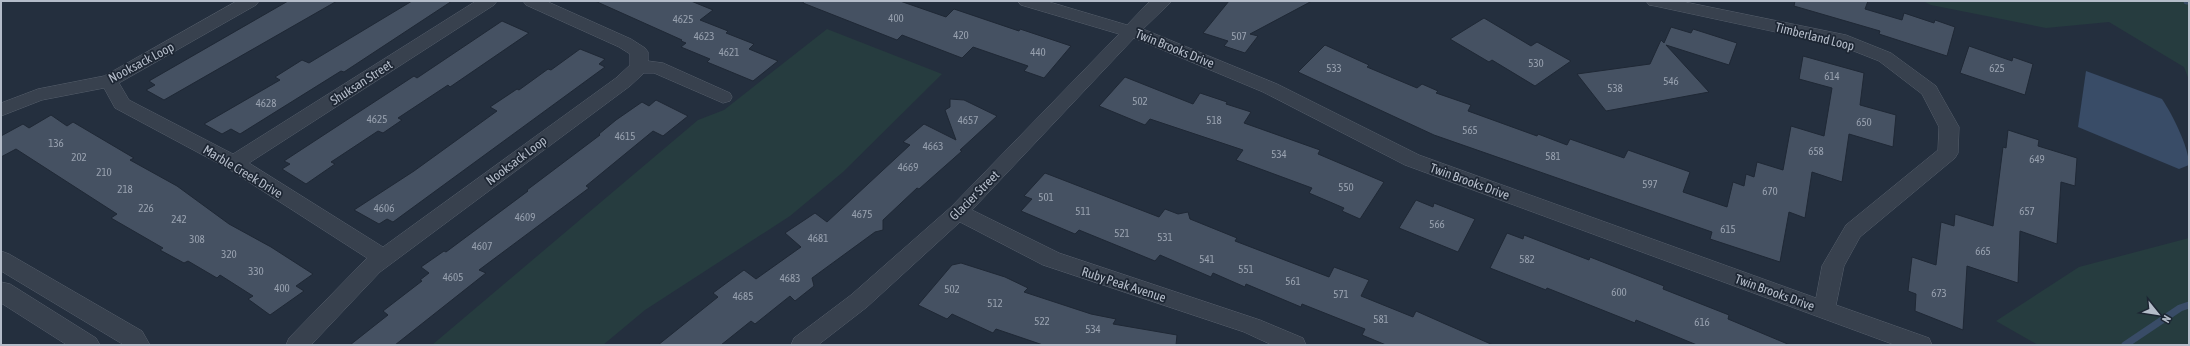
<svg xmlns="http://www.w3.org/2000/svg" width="2190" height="346" viewBox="0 0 2190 346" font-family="'Asap Condensed',sans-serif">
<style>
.green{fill:#263c3f}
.water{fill:#394c67}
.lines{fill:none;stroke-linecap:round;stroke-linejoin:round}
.stream{stroke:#394c67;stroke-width:7}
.building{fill:#455162;stroke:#1f2835}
.minor-casing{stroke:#565f6c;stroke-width:1}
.tertiary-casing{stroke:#565f6c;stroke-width:1}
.minor{fill:#38414e;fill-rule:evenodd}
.tertiary{fill:#38414e;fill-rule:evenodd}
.labels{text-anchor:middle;stroke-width:3.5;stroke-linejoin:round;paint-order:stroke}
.number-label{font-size:11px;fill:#98a1af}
.street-label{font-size:13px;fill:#b4bcc9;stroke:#1d2633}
</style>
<rect width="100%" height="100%" fill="#242f3e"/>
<path class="green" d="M1923,1H2189V80L2184,67L2109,22L2046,28L1931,5Z
M827,29L942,74L843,172L790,216L645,310L603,345H432L698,120L724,110Z
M2189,238V345H2038L1996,321L2079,267Z"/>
<path class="water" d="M2086,71L2162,99C2172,114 2189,147 2189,165L2179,169L2078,127Z"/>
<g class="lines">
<path class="stream" d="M2187,1H2189
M2125,345L2180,308L2189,305"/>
</g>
<path class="building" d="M288,1H337L164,100L146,90L155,85L149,81Z
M412,1H452L344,72L341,71L240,134L231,129L222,134L204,124L280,80L275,77L302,60L309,63Z
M595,1H691L713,10L700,20L728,31L726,33L754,44L749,49L778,61L753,81L707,62L710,59L681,47L686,43L681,41L682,40Z
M804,1H900L946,17L954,9L1019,31L1020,29L1071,46L1044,78L1024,71L1028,66L973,47L962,58L902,35L897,40L803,3Z
M1229,1H1312L1250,34L1258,36L1245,53L1224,46L1228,41L1203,33Z
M1795,1H1868L1865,9L1902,20L1904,13L1934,23L1935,20L1955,27L1947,56L1879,34L1880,31L1794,6Z
M1484,18L1531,46L1537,42L1571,61L1535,86L1492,60L1489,62L1450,39Z
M502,21L529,33L450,87L448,85L398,118L402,120L383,133L378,131L331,162L335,164L306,184L282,169L290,164L284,161L414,76L417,78Z
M1671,27L1691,33L1693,29L1737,43L1729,65L1666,45L1709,92L1606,111L1577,74L1650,64L1661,40L1664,43Z
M1325,45L1369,65L1367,67L1417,88L1422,84L1438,91L1436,93L1471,105L1468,111L1537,136L1538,134L1567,145L1570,139L1624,158L1628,150L1690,172L1683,192L1727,207L1733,182L1744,186L1746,174L1754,177L1757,162L1783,170L1791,126L1824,136L1832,88L1799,79L1803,56L1864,73L1860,105L1896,115L1893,147L1849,134L1842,182L1812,172L1805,218L1789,212L1780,262L1710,239L1712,232L1434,135L1298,72Z
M1969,46L2012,61L2013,57L2033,64L2025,95L1960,73Z
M580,49L605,59L599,64L605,67L393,222L387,219L379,224L354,210L414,171L497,111L490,107L517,89L519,90L548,69L551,70Z
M1125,77L1193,104L1200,93L1227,102L1226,104L1251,112L1244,123L1320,150L1318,154L1384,182L1360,219L1342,211L1344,208L1309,193L1312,188L1236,160L1243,150L1150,119L1145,125L1099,106Z
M950,99L964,100L997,116L960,150L962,151L919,189L917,188L883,220V230L875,232L812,278L814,286L795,301L790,296L755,324L751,321L721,345H658L718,297L713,293L744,270L756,279L801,247L785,233L815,213L827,222L910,145L903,142L924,124L956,140L945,110L950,107Z
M656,100L688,116L663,136L653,131L586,186L589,188L479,270L486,273L395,345H350L388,315L383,311L422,281L420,280L429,273L421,267L444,251L446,252L528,191L527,190L600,135L599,134L616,120L642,102L649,106Z
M51,115L67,126L73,122L134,158L130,160L177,186L229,224L271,247L313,274L296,286L304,291L270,315L248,299L253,296L220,275L217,278L188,261L184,263L160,250L163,248L111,218L117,214L16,149L1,157V136L23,124L29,128Z
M2008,130L2039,140L2038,146L2077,158L2075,186L2061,182L2057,244L2020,231L2018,283L1967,266L1963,330L1915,311L1916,294L1908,291L1912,257L1936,265L1941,222L1954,226L1955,214L1993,226L2003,147L2006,148Z
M1045,173L1159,217L1165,209L1178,214L1188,212L1190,219L1237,238L1235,241L1329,277L1334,267L1369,280L1361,296L1413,317L1416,311L1493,345H1386L1362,335L1365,329L1302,304L1301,307L1246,284L1245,287L1213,273L1211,277L1160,255L1155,261L1079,230L1075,234L1021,211L1032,199L1024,196Z
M1416,200L1433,207L1434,203L1475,219L1458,252L1399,228Z
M1507,233L1523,239L1524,235L1589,260L1590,257L1664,286L1663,289L1729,315L1728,319L1790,345H1697L1636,320L1635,323L1547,288L1546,290L1490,268Z
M961,263L1005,277L1028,288L1024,292L1091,314L1116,319L1113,324L1177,335L1176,345H1043L996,329L993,333L952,314L947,319L918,305L952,265Z"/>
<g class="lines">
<defs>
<path id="minor" d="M237,1H259L256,5L119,83L129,100L233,154L476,1H497L494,5L249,163L383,247L616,78L630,65V54L619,47L526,5L523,1H546L631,39L645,48L648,52V61L663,63L730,93L732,97L730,101L723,103L654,73H644L630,86L380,272L311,345H286L289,338L367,258L227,168L115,108L104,88L42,100L1,116V103L38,89L104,76Z
M1018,1H1046L1127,25L1150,1H1172L1143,29L1277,84L1419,155L1816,298L1822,266L1846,225L1938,150L1939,127L1922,94L1879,61L1841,46L1655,6L1649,5L1646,1H1680L1846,35L1891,53L1936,86L1938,90L1959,127L1958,153L1955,158L1860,237L1844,266L1836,305L1929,338L1932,345H1895L1405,165L1263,92L1134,38L972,210L1059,253L1260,320L1303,338L1306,345H1272L1244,332L1043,265L960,222L867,307L818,345H791L794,338L851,295L951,207L1119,34L1021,5Z"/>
<path id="tertiary" d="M1,251L9,254L142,331L150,345H124L1,271Z
M1,282L10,284L96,338L100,345H67L1,303Z"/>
</defs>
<use href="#minor" class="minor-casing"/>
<use href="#tertiary" class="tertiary-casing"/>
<use href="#minor" class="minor"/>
<use href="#tertiary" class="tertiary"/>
</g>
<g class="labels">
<g class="number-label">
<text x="896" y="22">400</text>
<text x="683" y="23">4625</text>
<text x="961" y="39">420</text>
<text x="704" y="40">4623</text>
<text x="1239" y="40">507</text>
<text x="729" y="56">4621</text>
<text x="1038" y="56">440</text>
<text x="1536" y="67">530</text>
<text x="1334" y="72">533</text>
<text x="1997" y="72">625</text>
<text x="1832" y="80">614</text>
<text x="1671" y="85">546</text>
<text x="1615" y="92">538</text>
<text x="1140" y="105">502</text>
<text x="266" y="107">4628</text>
<text x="377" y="123">4625</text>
<text x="968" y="124">4657</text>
<text x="1214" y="124">518</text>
<text x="1864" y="126">650</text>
<text x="1470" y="134">565</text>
<text x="625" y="140">4615</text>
<text x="56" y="147">136</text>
<text x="933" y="150">4663</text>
<text x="1816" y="155">658</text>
<text x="1279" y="158">534</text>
<text x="1553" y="160">581</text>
<text x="79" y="161">202</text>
<text x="2037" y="163">649</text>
<text x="908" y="171">4669</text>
<text x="104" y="176">210</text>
<text x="1650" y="188">597</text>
<text x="1346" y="191">550</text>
<text x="125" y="193">218</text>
<text x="1770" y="195">670</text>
<text x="1046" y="201">501</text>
<text x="146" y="212">226</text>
<text x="384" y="212">4606</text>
<text x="1083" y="215">511</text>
<text x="2027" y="215">657</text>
<text x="862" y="218">4675</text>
<text x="525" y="221">4609</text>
<text x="179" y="223">242</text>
<text x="1437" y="228">566</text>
<text x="1728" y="233">615</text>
<text x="1122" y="237">521</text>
<text x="1165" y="241">531</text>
<text x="818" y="242">4681</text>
<text x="197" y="243">308</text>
<text x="482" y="250">4607</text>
<text x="1983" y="255">665</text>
<text x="229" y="258">320</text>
<text x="1207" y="263">541</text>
<text x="1527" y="263">582</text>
<text x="1246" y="273">551</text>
<text x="256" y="275">330</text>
<text x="453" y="281">4605</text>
<text x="790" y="282">4683</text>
<text x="1293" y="285">561</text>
<text x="282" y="292">400</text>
<text x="952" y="293">502</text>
<text x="1619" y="296">600</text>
<text x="1939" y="297">673</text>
<text x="1341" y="298">571</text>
<text x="743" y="300">4685</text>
<text x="995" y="307">512</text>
<text x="1381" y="323">581</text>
<text x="1042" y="325">522</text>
<text x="1702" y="326">616</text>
<text x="1093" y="333">534</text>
</g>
<g class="street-label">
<text transform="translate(1815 36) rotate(14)" y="5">Timberland Loop</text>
<text transform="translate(1175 48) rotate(22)" y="5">Twin Brooks Drive</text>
<text transform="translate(141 62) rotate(-28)" y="5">Nooksack Loop</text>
<text transform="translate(361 82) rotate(-33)" y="5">Shuksan Street</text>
<text transform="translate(516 160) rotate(-37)" y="5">Nooksack Loop</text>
<text transform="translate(243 171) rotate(31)" y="5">Marble Creek Drive</text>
<text transform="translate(1470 181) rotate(20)" y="5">Twin Brooks Drive</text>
<text transform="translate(974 195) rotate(-45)" y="5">Glacier Street</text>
<text transform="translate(1124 284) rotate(18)" y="5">Ruby Peak Avenue</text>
<text transform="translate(1775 292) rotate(20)" y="5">Twin Brooks Drive</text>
</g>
</g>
<rect width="2190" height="346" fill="none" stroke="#b4bcc9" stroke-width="4"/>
<g transform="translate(2158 314) rotate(120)" stroke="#1d2633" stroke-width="3" paint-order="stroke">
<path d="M0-3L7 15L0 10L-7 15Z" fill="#b4bcc9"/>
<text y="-6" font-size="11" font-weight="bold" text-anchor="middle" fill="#b4bcc9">N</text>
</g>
</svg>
